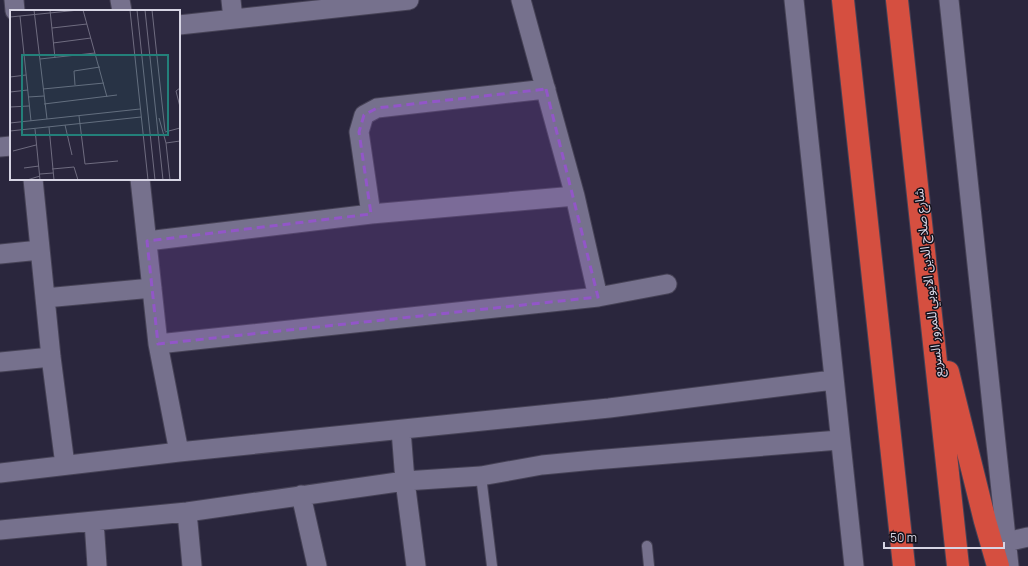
<svg xmlns="http://www.w3.org/2000/svg" width="1028" height="566" viewBox="0 0 1028 566" font-family="Manrope,'Noto Sans Arabic',sans-serif">
<style>
.lines{fill:none;stroke-linecap:round;stroke-linejoin:round}
.service-casing{stroke:#464256;stroke-width:12}
.minor-casing{stroke:#464256;stroke-width:21}
.motorway-casing{stroke:#464256;stroke-width:24}
.service{stroke:#76718d;stroke-width:10}
.minor{stroke:#76718d;stroke-width:19}
.motorway{stroke:#d54f40;stroke-width:22}
.marked{fill:#9256c8;fill-opacity:0.2;stroke:#9256c8;stroke-width:3;stroke-dasharray:8 5;stroke-linejoin:round}
.labels{text-anchor:middle;stroke-width:3;stroke-linejoin:round;paint-order:stroke}
.street-label{font-size:13px;fill:#d7d5e4;stroke:#13111b}
.inset-road{fill:none;stroke:#6f6c80;stroke-width:1}
.view{fill:#23807a;fill-opacity:0.15;stroke:#23807a;stroke-width:2}
.inset-edge{fill:none;stroke:#d7d5e4;stroke-width:2}
</style>
<rect width="100%" height="100%" fill="#2a263d"/>
<g class="lines">
<defs>
<path id="service" d="M481,476L492,566
M647,546L649,566"/>
<path id="minor" d="M14,0L15,11
M120,0L122,11
M231,0L233,19
M521,0L575,196L598,297
M794,0L854,566
M949,0L1009,566
M179,25L409,0
M0,147L11,146
M33,179L51,357L65,465
M140,179L158,344L179,452
M371,214L359,132L364,115L377,108L546,89
M147,241L371,214L575,196
M0,254L40,250
M45,298L152,288
M158,344L598,297L667,284
M0,362L51,357
M401,430L405,481L416,566
M0,473L179,452L609,408L833,380
M301,495L317,566
M187,512L192,566
M94,521L97,566
M0,530L187,512L405,481L481,476L542,465L594,460L839,440
M1007,542L1028,537"/>
<path id="motorway" d="M843,0L904,566
M897,0L958,566
M948,372L985,521L998,566"/>
</defs>
<use href="#service" class="service-casing"/>
<use href="#minor" class="minor-casing"/>
<use href="#motorway" class="motorway-casing"/>
<use href="#service" class="service"/>
<use href="#minor" class="minor"/>
<use href="#motorway" class="motorway"/>
</g>
<path class="marked" d="M546,89L598,297L158,344L147,241L371,214L359,132L364,115L377,108Z"/>
<g class="labels">
<g class="street-label">
<text transform="translate(928 283) rotate(-96)" y="5">شارع صلاح الدين الايوبي للمرور السريع</text>
</g>
</g>
<g transform="translate(10 10)">
<rect width="170" height="170" fill="#2a263d"/>
<path class="inset-road" d="M24,0L37,109M40,0L45,48M73,0L97,87M120,0L138,170M127,0L145,170M135,0L153,170M142,0L155,121M10,6L21,111M0,7L69,0M42,18L77,14M43,33L81,28M30,49L85,43M0,67L16,65M65,75L64,61L90,57M170,78L166,81L170,97M33,79L94,73M0,82L18,80M18,87L34,86M34,94L107,85M0,97L19,96M69,106L75,154L108,151M149,108L156,133M0,113L130,99M55,115L62,145M39,117L44,170M25,119L30,170M0,121L131,107M155,122L170,118M156,133L160,170M156,133L170,131M3,141L26,135M14,158L29,156M42,159L64,157L68,170M30,164L43,163M17,170L30,166"/>
<path class="view" d="M12,45H158V125H12Z"/>
<rect width="170" height="170" class="inset-edge"/>
</g>
<path d="M884 542v6h120v-6" fill="none" stroke="#d7d5e4" stroke-width="2"/>
<text x="890" y="542" font-size="12" fill="#d7d5e4" stroke="#13111b" stroke-width="3" paint-order="stroke">50 m</text>
</svg>
